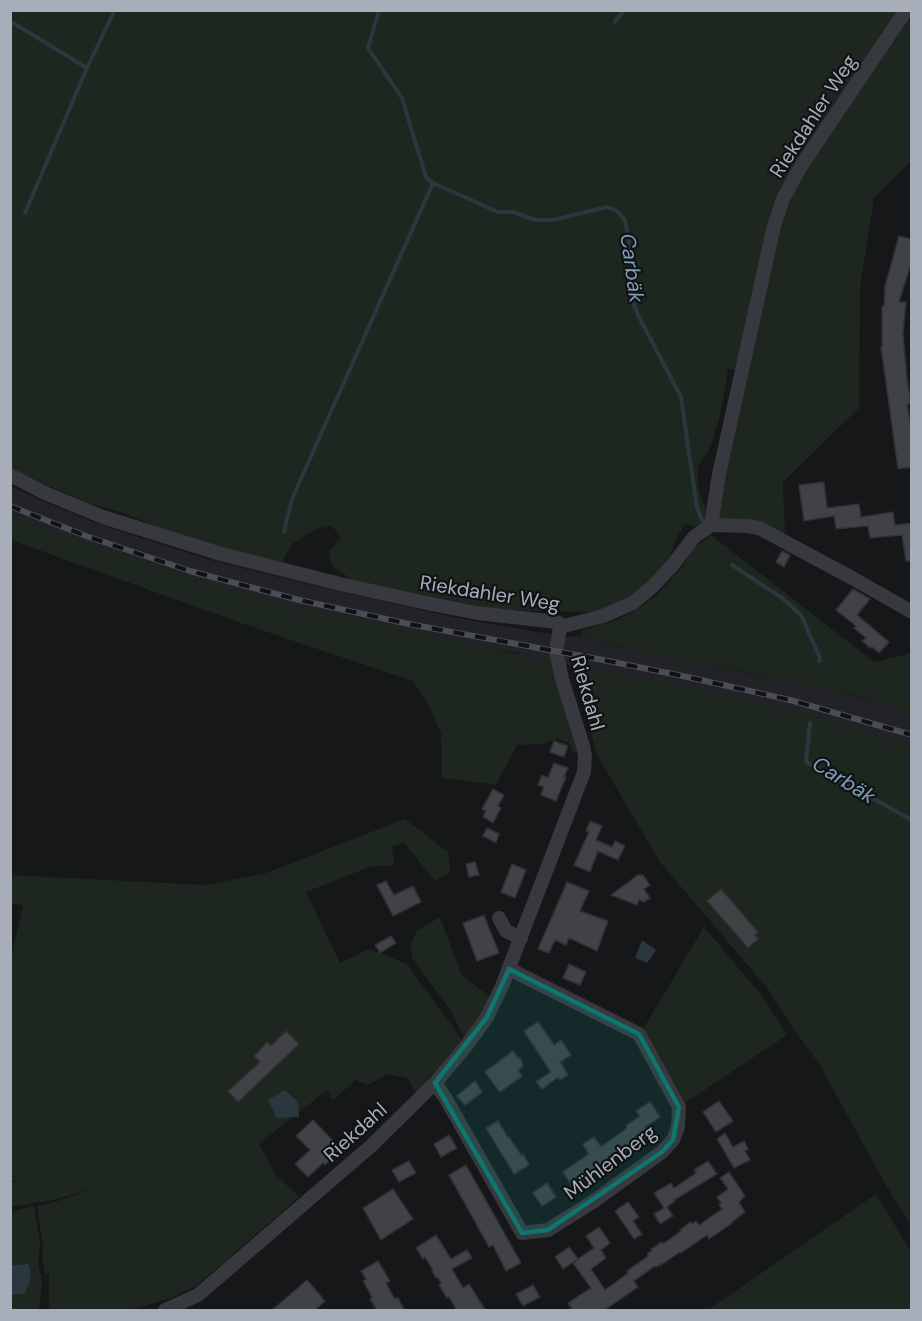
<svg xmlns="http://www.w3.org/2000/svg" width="922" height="1321" viewBox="0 0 922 1321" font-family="'DM Sans',sans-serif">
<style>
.built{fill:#222326}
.green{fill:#1e271f}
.water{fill:#2b373e}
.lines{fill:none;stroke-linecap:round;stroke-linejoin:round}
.stream{stroke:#2b373e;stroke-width:4}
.building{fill:#404246;stroke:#303035;stroke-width:1.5}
.minor{stroke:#37393e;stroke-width:14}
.rail-casing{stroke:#4a4d53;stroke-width:6}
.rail{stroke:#111214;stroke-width:4;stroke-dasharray:11;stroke-linecap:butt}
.marked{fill:#0f766e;fill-opacity:0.2;stroke:#0f766e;stroke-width:4.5;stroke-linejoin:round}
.labels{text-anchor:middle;stroke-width:4.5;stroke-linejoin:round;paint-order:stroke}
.street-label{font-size:20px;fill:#a7aeba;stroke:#111214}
.water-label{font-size:21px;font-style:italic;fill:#7c9eb8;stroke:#111214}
</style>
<rect width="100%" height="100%" fill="#161719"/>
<path class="built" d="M11,486L40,500L98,524L207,559L311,585L467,620L568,637L576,636L621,647L836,691L894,705L911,714V747L826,719L677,684L573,667L563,662L521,663L519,653L404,634L290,619L11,525Z"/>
<path class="green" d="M10,11H911V161L874,198L860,287L859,408L783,482L785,537L711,525L742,370L728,369C724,395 720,423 710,447C707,455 699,460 698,468C696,484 700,499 709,513L706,520L696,527L687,524L684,525L674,543L671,555L672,556L651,581L620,604L593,612L500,610L356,582L332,566L329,552L341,537L332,526L316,529L291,545L282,562L230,551L178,535L120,512L86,502L20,473L10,468Z
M10,515L39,527L285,606L295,614L310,608L521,655L522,659L552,662L579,752H573L569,743L558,739L541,744L517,745L496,785L442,778L441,734L431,709L413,681L241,623L11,540Z
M711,535L874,662L911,653V714C876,697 835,691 797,683C725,667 652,655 581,637L582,630L612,622L633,612L656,596L682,567L694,548Z
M573,667L677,684L826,719L911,747V1225L887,1187L818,1062L793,1028L768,989L660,862L597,755Z
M405,819L448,852L450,872L435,881L404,843L392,846L394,865L369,867L306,892L340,963L369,949L407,964L463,1041L416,1092L407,1078L388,1074L368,1085L356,1080L333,1100L327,1090L259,1144L275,1174L299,1197L196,1286L169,1299L129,1310H49V1273L45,1274L42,1259L43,1246L37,1206L52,1203L95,1188L53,1200L11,1207V1183L19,1181H11L10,963L23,905L11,904V875L205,885L266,873Z
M440,917L462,976L495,1000L467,1045L451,1011L412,958L411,943L417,931Z
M704,927L762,996L787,1035L679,1107L640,1034Z
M876,1194L911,1252V1310H708Z
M34,1206L40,1243L38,1261L42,1283L39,1308L38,1310H11V1295L25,1294C29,1285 34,1273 28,1264L11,1265V1212Z"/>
<path class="water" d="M642,940L656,950L647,963L635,958Z
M285,1090L298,1102L299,1117L277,1118L268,1100Z
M28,1264C34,1273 29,1285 25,1294L11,1295V1265Z"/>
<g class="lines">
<path class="stream" d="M379,10L368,48L402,98L426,177L433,183L498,212H513L536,220H553L607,207L617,211L625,220L637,287L633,302L638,315L681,397L697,508L702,520
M10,21L87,68L115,10
M615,22L624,10
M25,213L87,68
M284,532L292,499L433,183
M732,565L782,598L801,615L820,658L819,661
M810,723L806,762L912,820"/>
</g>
<path class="building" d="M899,236L912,239V261L899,302H906L903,335L907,378L911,404H907L912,431V467L898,469L881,347H882V306H884L885,286Z
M824,482L827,508L859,504L861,517L893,512L895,525L912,523V561H906L902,535L870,538L868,526L836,529L834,516L804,521L799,485Z
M782,551L790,555L784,567L776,562Z
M853,589L870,599L857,615L889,642L879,653L872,647L870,648L862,641L866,638L854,628L856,626L836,610Z
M554,741L568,746L564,757L550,752Z
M554,763L568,768L564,777H566L556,801L541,795L544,787L538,785L542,775L548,778Z
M493,789L504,795L498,806L501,808L493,823L483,817L486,811L482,809Z
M590,821L602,826L596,840L612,847L615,841L625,846L618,860L598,851L590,872L574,865L589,832L586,831Z
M487,828L499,834L496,843L483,836Z
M475,862L479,875L469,877L466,864Z
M512,864L526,870L515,898L501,892Z
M638,875H643L650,885L644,889L650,898L644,902L639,900L637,905L611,895Z
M386,881L394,895L413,886L421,902L393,916L377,885Z
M567,882L589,891L580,911L608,921L597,951L569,938L566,945L555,940L549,953L538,949Z
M721,889L758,932L755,935L758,939L748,948L707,901Z
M484,915L499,953L477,961L463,923Z
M391,936L396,943L380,953L375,945Z
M569,964L586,972L580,985L563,978Z
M538,1022L554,1045L561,1040L571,1055L560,1062L568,1075L560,1080L558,1077L542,1089L536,1082L551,1072L524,1031Z
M286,1031L299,1044L238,1102L228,1091L260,1062L254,1056L267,1042L271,1046Z
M513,1051L518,1058L520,1057L523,1066L518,1070L522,1076L500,1092L485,1072Z
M475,1081L482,1092L465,1105L457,1096Z
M719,1101L733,1121L716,1132L703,1112Z
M650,1102L660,1117L645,1127L651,1134L573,1187L563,1172L589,1154L583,1144L594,1137L601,1147L627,1128L626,1126L640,1116L636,1111Z
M313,1120L341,1149L325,1165L323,1163L308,1177L295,1164L310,1150L296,1136Z
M498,1121L508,1138L509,1137L521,1155L523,1154L529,1165L514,1174L486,1128Z
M725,1133L733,1147L744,1141L748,1149L745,1151L750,1160L734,1168L717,1139Z
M449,1135L457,1148L441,1157L434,1144Z
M409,1161L416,1173L399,1182L392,1170Z
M708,1161L717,1174L674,1200L675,1201L667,1207L673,1216L660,1224L654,1214L664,1208L654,1193L671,1183L674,1188L696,1173L694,1170Z
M466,1165L521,1263L506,1271L493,1245L489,1247L449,1175Z
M729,1172L745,1196L739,1202L745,1212L732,1222V1223L709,1239L707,1235L681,1253L680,1252L661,1265V1264L656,1267L655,1266L634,1281L638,1287L603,1311H573L568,1303L591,1288L573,1263L578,1259L563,1269L555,1257L569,1247L578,1259L594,1248L586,1236L599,1227L610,1243L601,1250L606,1258L591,1269L605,1290L628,1273L627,1271L648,1256L647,1254L652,1250L651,1249L662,1242L663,1244L681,1231L680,1230L690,1222L692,1224L696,1221L699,1225L722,1209L719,1204L721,1203L717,1197L728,1189L720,1178Z
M547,1183L556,1197L542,1206L533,1193Z
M393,1189L413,1219L381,1240L363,1208Z
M628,1202L639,1217L633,1221L642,1234L634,1239L615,1211Z
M436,1235L451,1259L467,1250L472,1258L452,1269L463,1288L469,1284L486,1311H457L449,1297L447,1298L439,1285L441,1283L437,1277L436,1278L432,1271L433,1270L425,1257L423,1259L416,1248Z
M378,1261L390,1281L386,1283L395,1299L398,1298L405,1311H377L370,1299L372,1297L363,1281L366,1279L361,1271Z
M307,1280L325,1301L314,1311H271Z
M533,1285L540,1297L523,1306L516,1294Z"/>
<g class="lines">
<path class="minor" d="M10,475L45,493L103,517L221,554L340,584L417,601L477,613L556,622L559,623L560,627
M711,525L747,526L759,528L854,579L912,612
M560,627L603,616L633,603L652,587L672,566L694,537L711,525L719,474L774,226L783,199L801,166L906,10
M499,918L506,931L521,938
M435,1083L446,1099L522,1233L548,1230L594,1201L662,1152L673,1140L678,1127L679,1107L639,1034L509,969
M165,1310L198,1295L371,1146L435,1083L467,1045L487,1017L502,986L584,772L585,756L583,746L562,679L556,651L560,627"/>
<defs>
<path id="rail" d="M10,506L86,536L190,571L299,600L409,624L598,659L678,675L790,700L912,735"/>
</defs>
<use href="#rail" class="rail-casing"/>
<use href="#rail" class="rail"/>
</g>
<path class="marked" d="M509,969L639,1034L679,1107L673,1140L662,1152L548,1230L522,1233L435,1083L487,1017Z"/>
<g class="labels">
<g class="street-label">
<text transform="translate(813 116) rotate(-57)" y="7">Riekdahler Weg</text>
<text transform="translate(490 593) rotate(9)" y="7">Riekdahler Weg</text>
<text transform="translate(588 693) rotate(74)" y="7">Riekdahl</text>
<text transform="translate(355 1132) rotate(-42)" y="7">Riekdahl</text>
<text transform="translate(610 1162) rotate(-37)" y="7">Mühlenberg</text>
</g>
<g class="water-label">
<text transform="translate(632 268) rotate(82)" y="7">Carbäk</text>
<text transform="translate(844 780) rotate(32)" y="7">Carbäk</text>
</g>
</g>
<rect width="922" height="1321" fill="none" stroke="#a7aeba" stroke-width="24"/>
</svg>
